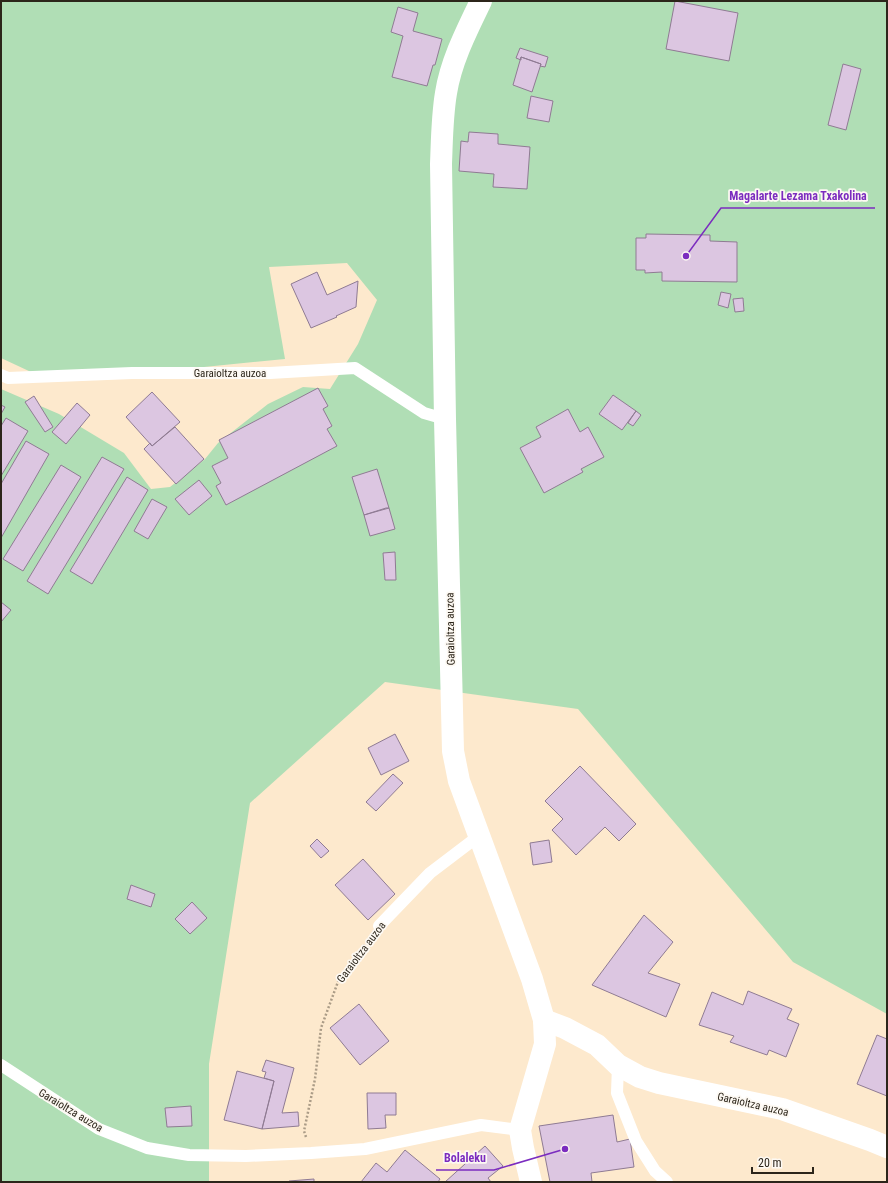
<svg xmlns="http://www.w3.org/2000/svg" width="888" height="1183" viewBox="0 0 888 1183" font-family="'Roboto Condensed',sans-serif">
<style>
.green{fill:#b0deb5}
.building{fill:#dcc6e1;stroke:#8f7b93}
.lines{fill:none;stroke-linecap:round;stroke-linejoin:round}
.path{stroke:#ab9c87;stroke-width:2.5;stroke-dasharray:2 2;stroke-linecap:butt}
.service{stroke:#fff;stroke-width:12}
.minor{stroke:#fff;stroke-width:22}
.tertiary{stroke:#fff;stroke-width:22}
.labels{text-anchor:middle;stroke-width:3.5;stroke-linejoin:round;paint-order:stroke}
.street-label{font-size:11px;fill:#2c251a;stroke:#fdf9f3}
.leader{fill:none;stroke:#7b2cbf;stroke-width:1.5}
.callout-dot{fill:#7b2cbf;stroke:#fdf9f3;stroke-width:1.5}
.callout-label{font-size:12px;text-anchor:middle;font-weight:bold;fill:#7b2cbf;stroke:#fdf9f3;stroke-width:3.5;stroke-linejoin:round;paint-order:stroke}
</style>
<rect width="100%" height="100%" fill="#fde9cd"/>
<path class="green" d="M1,1H887V1014L793,962L578,709L385,682L250,803L209,1064V1182H1V389L59,414L124,453L151,489L170,487L205,459L218,443L268,404L303,387L330,389L358,344L377,300L347,263L269,267L285,359L204,367L46,379L1,358Z"/>
<path class="building" d="M675,1L738,13L729,61L666,49Z
M398,7L418,13L413,31L442,39L435,65H433L427,86L392,77L403,36L391,32Z
M520,48L548,57L545,67L540,66L541,64L524,58L521,57V60L516,58Z
M521,57L541,64L532,92L513,85Z
M843,64L861,69L846,130L828,125Z
M531,96L553,101L549,122L527,118Z
M469,132L498,134V144L530,147L527,189L493,187L494,174L459,171L461,141L468,142Z
M646,234L710,235V241L737,242V282L662,281V272L645,273V270H636V238H646Z
M317,272L327,295L358,281L356,307L336,316L337,317L311,328L291,284Z
M721,292L731,294L728,308L718,305Z
M743,298L744,311L735,312L733,299Z
M318,388L328,406L323,409L332,426L327,429L337,446L226,505L216,486L221,483L212,466L228,458L219,440Z
M152,392L180,422L152,446L126,417Z
M613,395L636,411L622,430L599,414Z
M34,396L53,427L45,432L25,402Z
M77,403L90,415L66,444L52,432Z
M1,405L5,407L1,414Z
M568,409L580,432L588,427L604,457L581,469L583,472L544,493L520,448L541,437L536,427Z
M636,411L641,415L633,426L628,423Z
M6,418L28,431L1,476V426Z
M175,427L204,459L176,484L144,449L150,443L152,446Z
M26,441L49,454L1,538V484Z
M102,457L124,469L48,594L27,581Z
M61,465L81,477L23,571L3,559Z
M377,469L389,508L364,515L352,477Z
M127,477L148,490L92,584L70,571Z
M199,480L212,496L189,515L175,499Z
M152,499L167,507L148,539L134,531Z
M386,508H389L395,529L370,536L364,515Z
M395,552L396,580H385L383,553Z
M1,602L11,610L1,622Z
M395,734L409,761L381,775L368,748Z
M580,766L636,824L619,841L605,827L576,855L552,830L563,819L545,801Z
M393,774L403,783L376,811L366,802Z
M317,839L329,851L321,858L310,846Z
M549,840L552,862L533,865L530,843Z
M363,859L395,894L368,920L335,885Z
M131,885L155,894L151,907L127,899Z
M192,902L207,918L190,934L175,919Z
M644,915L673,942L648,973L680,984L666,1017L592,985Z
M748,991L792,1009L787,1019L799,1024L786,1057L769,1050L767,1055L730,1042L734,1036L699,1025L712,992L743,1005Z
M359,1004L389,1041L360,1065L330,1028Z
M877,1035L887,1039V1096L857,1084Z
M266,1060L294,1068L282,1113L298,1112L299,1126L262,1129L274,1081L264,1078L266,1072L262,1071Z
M237,1071L274,1081L262,1129L224,1120Z
M367,1093H396V1115H385L386,1128L368,1129Z
M191,1106L192,1126L167,1127L165,1108Z
M613,1115L617,1142L630,1139L634,1167L591,1173L592,1182H550L539,1126Z
M485,1146L503,1166L488,1178L491,1182H445Z
M405,1150L440,1179L438,1182H361L376,1163L387,1172Z
M314,1179V1182H289V1181Z"/>
<g class="lines">
<path class="path" d="M306,1137L304,1131L315,1079L321,1028L339,979L370,938"/>
<path class="service" d="M1,375L8,378L132,373H270L355,368L424,413L445,419
M379,926L430,873L480,835
M1,1065L99,1129L147,1148L189,1155L246,1156L311,1153L365,1149L481,1125L520,1130
M618,1065L617,1093L636,1141L655,1171L667,1182"/>
<path class="minor" d="M544,1020L565,1028L597,1045L618,1065L640,1077L659,1083L782,1109L870,1140L887,1147"/>
<path class="tertiary" d="M481,1C467,30 451,61 446,93C442,117 442,140 441,164L445,419L453,751L459,781L532,979L544,1020L545,1044L520,1130L523,1148L531,1182"/>
</g>
<g class="labels">
<g class="street-label">
<text x="230" y="377">Garaioltza auzoa</text>
<text transform="translate(450 629) rotate(-91)" y="4">Garaioltza auzoa</text>
<text transform="translate(361 952) rotate(-53)" y="4">Garaioltza auzoa</text>
<text transform="translate(753 1104) rotate(13)" y="4">Garaioltza auzoa</text>
<text transform="translate(71 1110) rotate(31)" y="4">Garaioltza auzoa</text>
</g>
</g>
<path class="leader" d="M686 256L721 208H875M565 1149L494 1170H436"/>
<g class="callout-dot">
<circle cx="686" cy="256" r="4"/>
<circle cx="565" cy="1149" r="4"/>
</g>
<g class="callout-label">
<text x="798" y="200">Magalarte Lezama Txakolina</text>
<text x="465" y="1162">Bolaleku</text>
</g>
<rect width="888" height="1183" fill="none" stroke="#2c251a" stroke-width="4"/>
<path d="M752 1167v6h61v-6" fill="none" stroke="#2c251a" stroke-width="2"/>
<text x="758" y="1167" font-size="12" fill="#2c251a" stroke="#fdf9f3" stroke-width="3" paint-order="stroke">20 m</text>
</svg>
